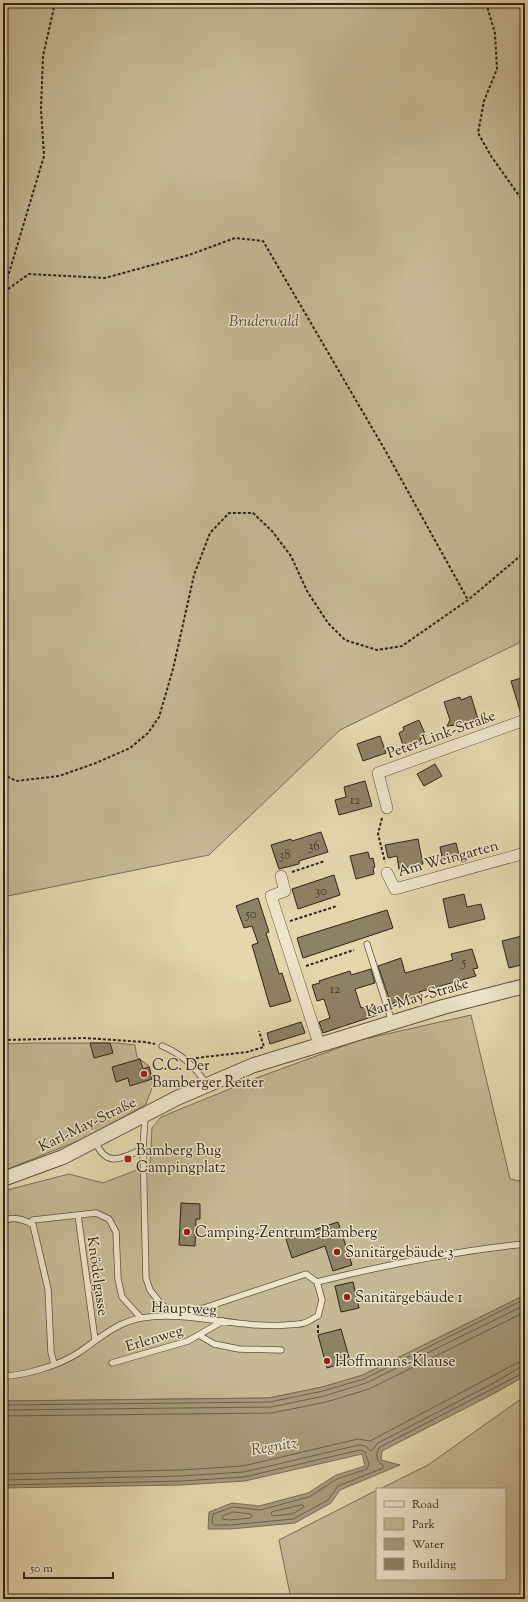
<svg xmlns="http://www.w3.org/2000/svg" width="528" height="1602" viewBox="0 0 528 1602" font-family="'Sorts Mill Goudy',serif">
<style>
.green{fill:#c5b894;stroke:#7a6e56}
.water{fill:#a6997b;stroke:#766a54}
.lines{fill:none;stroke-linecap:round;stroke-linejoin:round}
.shore{stroke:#6a5e4a;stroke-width:1}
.building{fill:#8d8166;stroke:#2e2419}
.service-casing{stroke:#5c503e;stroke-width:7}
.minor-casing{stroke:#5c503e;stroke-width:12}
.tertiary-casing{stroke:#5c503e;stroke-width:16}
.path{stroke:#2e2419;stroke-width:2;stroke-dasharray:3 2;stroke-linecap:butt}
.service{stroke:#ede4ca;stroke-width:5.5}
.minor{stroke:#ede4ca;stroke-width:11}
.tertiary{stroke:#ede4ca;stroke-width:14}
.poi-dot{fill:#8f2418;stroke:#ede4ca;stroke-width:1.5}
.labels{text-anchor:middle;stroke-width:3;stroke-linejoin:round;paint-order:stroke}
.number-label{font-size:13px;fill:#463b2c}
.park-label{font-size:15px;font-style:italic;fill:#544938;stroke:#ede4ca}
.street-label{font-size:15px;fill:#2e2419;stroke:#ede4ca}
.poi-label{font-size:15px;fill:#2e2419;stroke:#ede4ca;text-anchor:start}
.water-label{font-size:16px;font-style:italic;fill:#584d3b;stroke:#ede4ca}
</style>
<rect width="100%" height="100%" fill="#e4d6ad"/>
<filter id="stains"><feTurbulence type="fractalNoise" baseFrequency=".005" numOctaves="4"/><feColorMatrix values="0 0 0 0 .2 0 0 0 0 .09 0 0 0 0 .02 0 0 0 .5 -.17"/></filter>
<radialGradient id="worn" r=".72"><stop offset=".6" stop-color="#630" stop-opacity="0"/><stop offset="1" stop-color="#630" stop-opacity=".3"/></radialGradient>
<path class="green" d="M3,3H525V640L340,730L209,855L3,897Z
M471,1015L510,1179L525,1182V1295L363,1375L322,1387L269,1398L3,1401V1191L69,1174L103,1183L150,1165L152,1128L161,1117L259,1077L360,1040Z
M35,1043H116L135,1045L137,1057L149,1066L154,1083L146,1104L140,1108L85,1138L3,1171V1044Z
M525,1396V1599H291L279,1540L377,1490V1579H505V1489H380L428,1465Z"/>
<path class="water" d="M525,1295V1376L495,1393L382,1451L381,1460L400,1465L340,1490L331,1503L295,1523L230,1529H208L209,1512L232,1503L259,1506L308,1493L336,1475L365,1466L362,1454L245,1481L182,1485L3,1488V1401L269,1398L322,1387L363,1375Z"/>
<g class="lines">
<path class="shore" d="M3,1405L270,1402L323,1391L364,1379L525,1299
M3,1410L271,1407L324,1396L366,1383L525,1305
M3,1416L272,1413L326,1402L369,1389L525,1312
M3,1474L181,1470L243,1466L358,1439L370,1441L517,1363L525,1361
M3,1480L181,1476L244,1472L359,1445L365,1446L371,1451L378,1443L490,1385L519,1368L525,1367
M3,1485L182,1481L244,1477L360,1450L365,1452L369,1464L367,1469L337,1479L309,1497L260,1510L233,1507L213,1514L212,1523L214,1525H230L293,1519L328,1500L338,1486L383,1468V1465C376,1462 375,1453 380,1447L525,1372
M302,1505L304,1506L303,1508L292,1514L273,1516L271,1514L272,1512Z
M234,1512L251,1514L252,1516L250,1518L229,1520L222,1519L223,1516Z"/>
</g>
<path class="building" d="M525,677V713L521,714L511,681Z
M471,696L478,719L465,723V724L447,726L450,720L444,702L460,697L461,700Z
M419,720L426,736L420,739L421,742L404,749L399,733L404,730L403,727Z
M380,736L386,753L363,761L357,744Z
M435,764L442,776L424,786L417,774Z
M365,781L372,806L339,815L335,800L346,797L344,787Z
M321,832L328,852L299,861V864L279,869L271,845L291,839L292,841Z
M418,839L423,864L399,869L397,856L388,858L385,845Z
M456,843L460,858L443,862L440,847Z
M368,852L370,859L373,858L375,867L373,868L374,874L356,879L350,856Z
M334,875L340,895L298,909L292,889Z
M464,894L467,907L481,904L485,919L449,928L443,899Z
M258,898L269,932L266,933L279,974L282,973L291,1001L270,1007L252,945L258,943L252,926L244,928L236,906Z
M387,910L393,928L303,958L297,938Z
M522,936L525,947V964L509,968L502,941Z
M472,949L478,968L473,969L476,976L419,992L420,995L391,1004L378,966L401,958L405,973L453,960L451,954Z
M371,969L375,983L355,989L361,1008L374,1004L377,1015L323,1033L319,1022L330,1018L324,999L317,1001L312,985L320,983L319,981L350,971L351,975Z
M301,1022L305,1033L270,1044L267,1033Z
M90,1043H110L113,1053L94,1058Z
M140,1059L143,1069L149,1067L152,1079L130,1086L128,1078L116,1082L112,1067Z
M181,1203L200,1204V1219H196L195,1246L179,1245Z
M338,1222L352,1265L333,1271L325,1246L292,1258L286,1239Z
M353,1282L359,1308L341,1312L335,1286Z
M341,1329L350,1361L327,1368L318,1335Z"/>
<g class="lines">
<defs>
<path id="service" d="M367,944L392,1022
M162,1046C182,1054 195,1066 206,1084
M145,1117L143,1149L146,1278L150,1290L161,1304L168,1309L192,1312L306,1274L317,1282
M95,1141C107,1169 121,1158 143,1149
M78,1215L95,1340
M3,1222C11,1215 26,1220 33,1225L48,1289L51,1352L54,1364
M30,1223L33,1220L96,1213L109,1219L116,1232L118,1279L122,1297L141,1318
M317,1282C385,1265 455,1251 525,1244
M199,1335L214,1344L239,1349L281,1350
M112,1363L188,1341L223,1321
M3,1376C24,1376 60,1365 78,1353C99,1339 115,1323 141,1318C189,1310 238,1329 286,1325C292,1324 299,1325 304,1323C309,1322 313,1318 318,1316L322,1300L317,1282"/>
<path id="minor" d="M387,808L378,773L525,720
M387,873L395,889L525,853
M281,876L285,891L271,896L319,1044"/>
<path id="tertiary" d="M3,1179L63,1157L177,1098L254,1065L443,1007L525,986"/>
</defs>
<use href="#service" class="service-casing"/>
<use href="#minor" class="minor-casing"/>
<use href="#tertiary" class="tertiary-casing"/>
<path class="path" d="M486,3L495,33L497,69L484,101L478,133L491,156L525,204
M4,292L29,274L105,278L189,255L235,238L263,241L385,450L468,600
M3,293L44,156L41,109L43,56L55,3
M3,774L16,781L59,776L96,763L130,748L148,733L159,717L173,669L194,575L210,533L229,513H253L272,531L291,556L307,591L328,623L345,640L377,650L402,646L468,600L525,552
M382,818L378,834L385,862
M292,872L325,861
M290,921L337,906
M306,966L354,950
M3,1040L84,1038L145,1042L155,1044
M196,1058L247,1052L264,1047L259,1031
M318,1325V1335"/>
<use href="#service" class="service"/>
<use href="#minor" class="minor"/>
<use href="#tertiary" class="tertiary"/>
</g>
<g class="poi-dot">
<circle cx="144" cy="1074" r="4"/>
<rect x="124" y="1155" width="8" height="8" rx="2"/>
<circle cx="187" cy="1232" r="4"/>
<circle cx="337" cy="1252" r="4"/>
<circle cx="347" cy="1297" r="4"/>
<circle cx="327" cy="1361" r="4"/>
</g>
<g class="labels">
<g class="number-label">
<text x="355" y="804">12</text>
<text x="314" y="850">36</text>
<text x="285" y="859">38</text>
<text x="321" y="895">30</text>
<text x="251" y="918">50</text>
<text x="464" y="966">5</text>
<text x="335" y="993">12</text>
</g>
<g class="park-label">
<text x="264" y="326">Bruderwald</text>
</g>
<g class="street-label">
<text transform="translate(441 734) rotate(-20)" y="5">Peter-Link-Straße</text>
<text transform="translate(448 858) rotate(-15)" y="5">Am Weingarten</text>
<text transform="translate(417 997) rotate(-16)" y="5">Karl-May-Straße</text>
<text transform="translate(87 1124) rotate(-26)" y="5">Karl-May-Straße</text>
<text transform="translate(98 1276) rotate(82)" y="5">Knödelgasse</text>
<text transform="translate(184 1308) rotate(2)" y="5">Hauptweg</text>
<text transform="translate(154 1338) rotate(-17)" y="5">Erlenweg</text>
</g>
<g class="poi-label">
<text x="152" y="1070">C.C. Der<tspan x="152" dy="17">Bamberger Reiter</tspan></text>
<text x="136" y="1155">Bamberg Bug<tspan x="136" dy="17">Campingplatz</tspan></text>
<text x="195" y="1237">Camping-Zentrum-Bamberg</text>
<text x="345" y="1257">Sanitärgebäude 3</text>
<text x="355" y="1302">Sanitärgebäude 1</text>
<text x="335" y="1366">Hoffmanns-Klause</text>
</g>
<g class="water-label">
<text transform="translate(274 1445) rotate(-10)" y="6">Regnitz</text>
</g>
</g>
<rect width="528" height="1602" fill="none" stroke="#e4d6ad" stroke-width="16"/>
<rect x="4" y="4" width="520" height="1594" fill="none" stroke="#2e2419" stroke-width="2"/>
<rect x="8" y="8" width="512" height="1586" fill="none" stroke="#2e2419"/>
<rect x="376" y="1488" width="130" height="92" fill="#ede4ca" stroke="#a19783"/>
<rect x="384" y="1501" width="20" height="6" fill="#ede4ca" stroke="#a19783"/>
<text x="412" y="1508" font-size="12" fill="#2e2419">Road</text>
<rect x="384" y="1518" width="20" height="12" fill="#c5b894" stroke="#a19783"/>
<text x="412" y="1528" font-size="12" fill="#2e2419">Park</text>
<rect x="384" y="1538" width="20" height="12" fill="#a6997b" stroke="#a19783"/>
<text x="412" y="1548" font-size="12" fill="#2e2419">Water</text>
<rect x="384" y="1558" width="20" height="12" fill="#8d8166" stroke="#a19783"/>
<text x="412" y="1568" font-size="12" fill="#2e2419">Building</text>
<path d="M24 1572v6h89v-6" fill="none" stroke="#2e2419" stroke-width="2"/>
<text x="30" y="1572" font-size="12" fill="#2e2419" stroke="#ede4ca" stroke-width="3" paint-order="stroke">50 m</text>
<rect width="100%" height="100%" filter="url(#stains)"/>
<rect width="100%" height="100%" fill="url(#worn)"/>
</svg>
